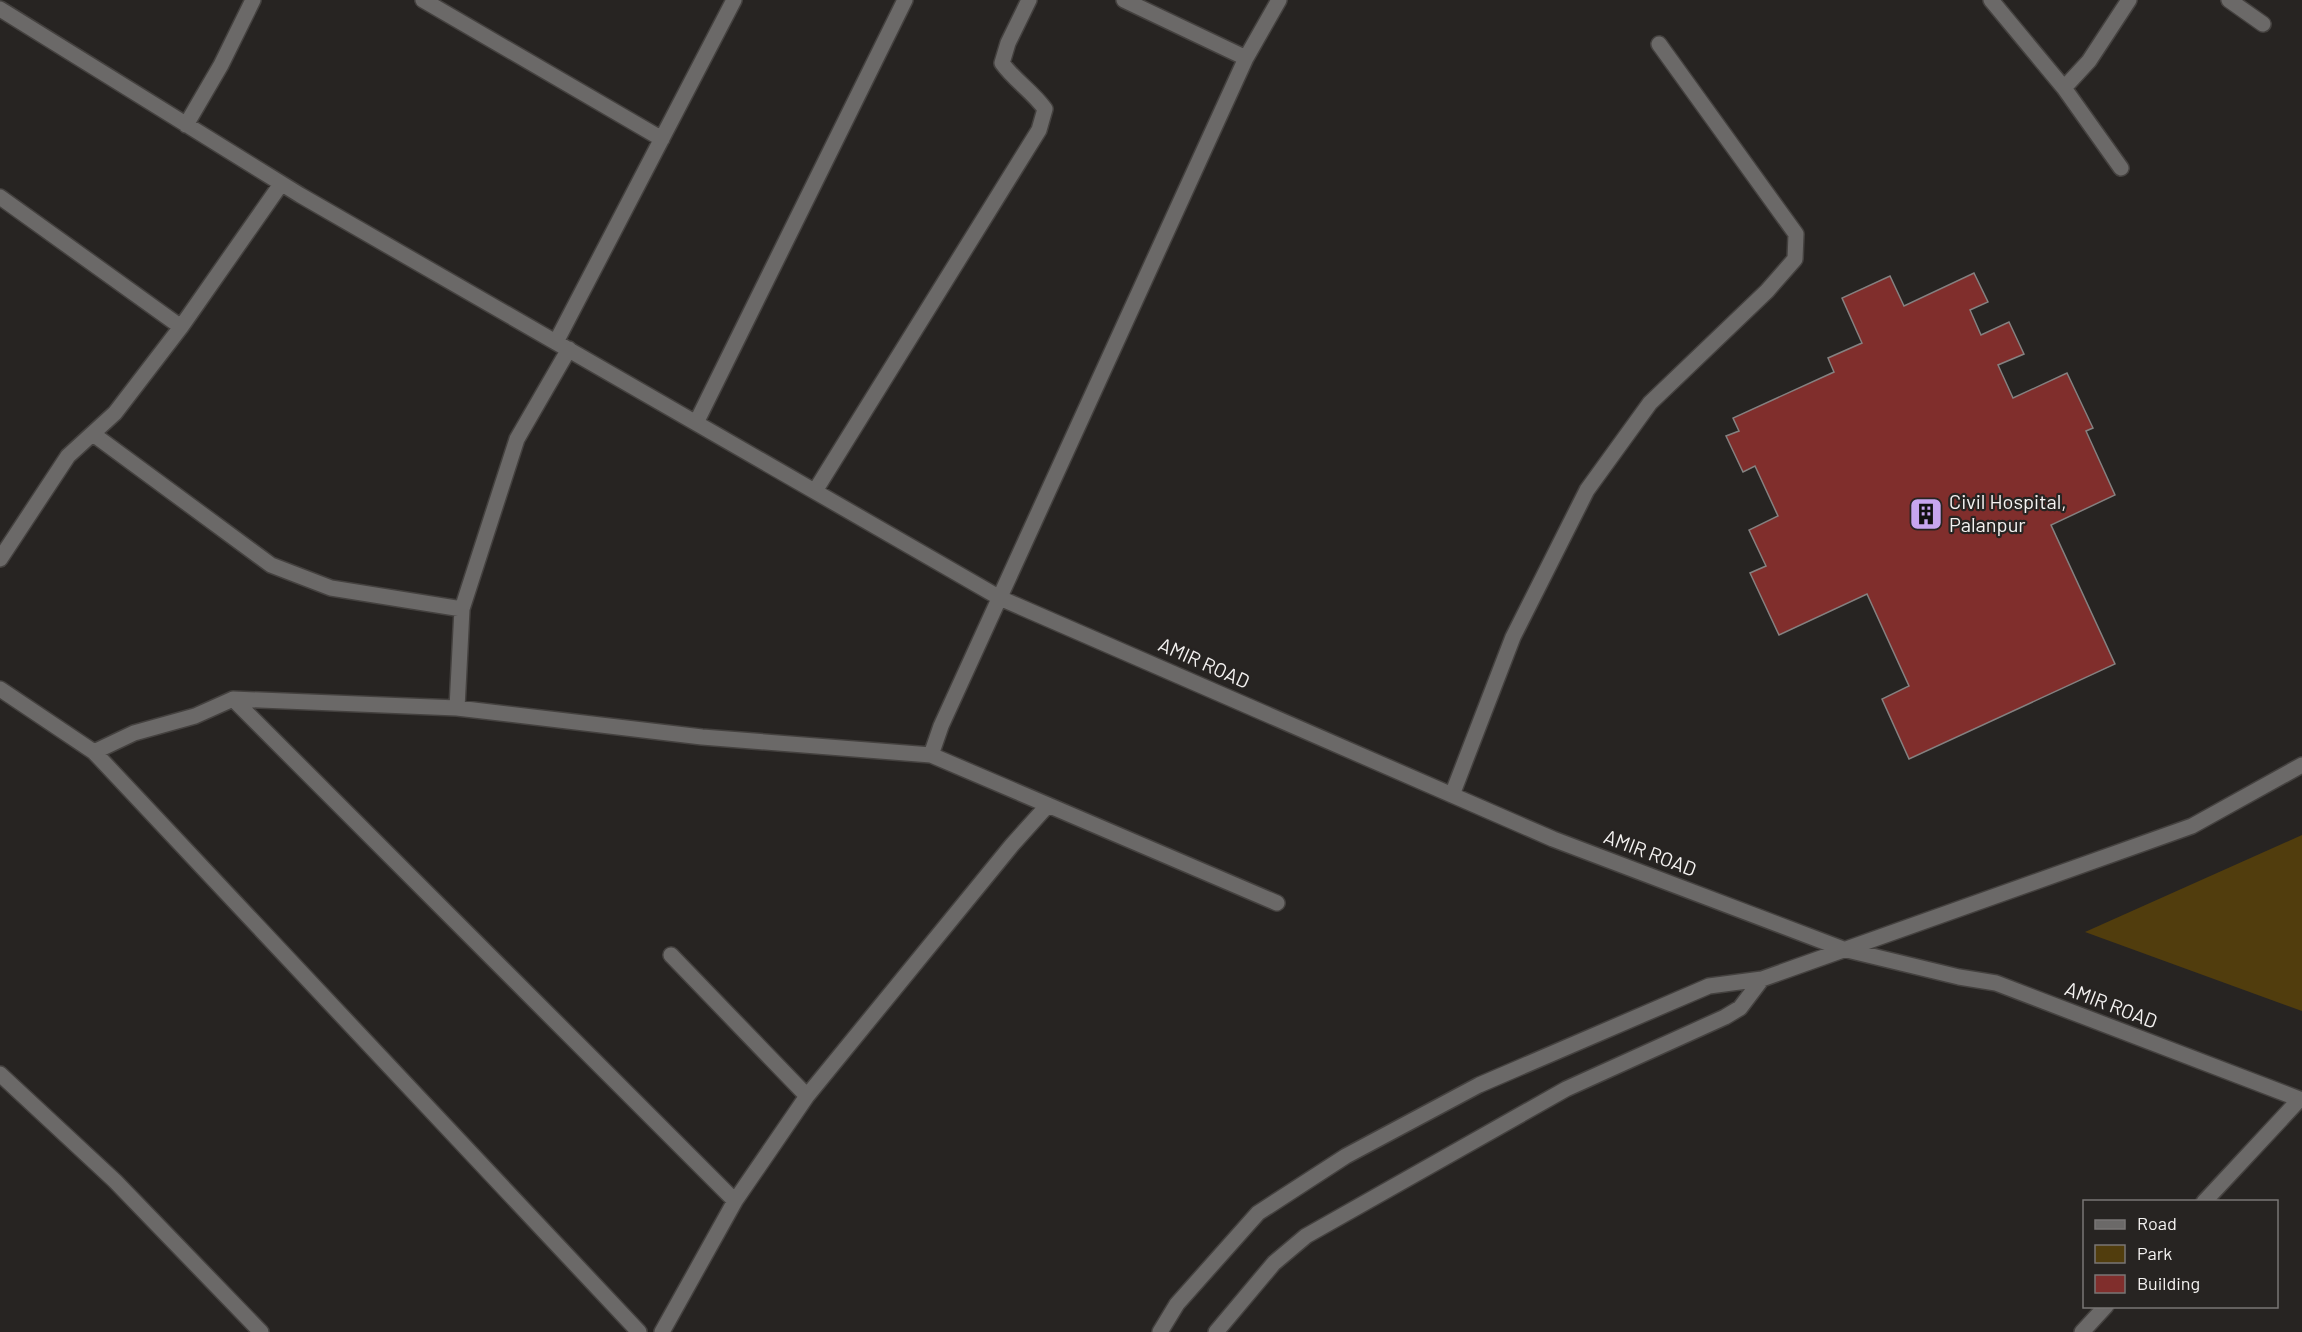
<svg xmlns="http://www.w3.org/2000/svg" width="2302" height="1332" viewBox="0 0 2302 1332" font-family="Barlow,sans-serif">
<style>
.green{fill:#513d0d}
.building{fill:#802e2c;stroke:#858180;stroke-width:1.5}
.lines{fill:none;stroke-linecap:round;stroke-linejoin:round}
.street-casing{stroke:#44413f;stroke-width:18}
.street{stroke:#6b6968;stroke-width:15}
.labels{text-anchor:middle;stroke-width:4.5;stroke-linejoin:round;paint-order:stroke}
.poi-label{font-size:20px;fill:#f4f2f1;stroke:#272422;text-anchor:start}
.street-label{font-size:20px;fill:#f4f2f1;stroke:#272422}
</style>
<rect width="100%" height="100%" fill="#272422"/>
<path class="green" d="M2302,835V1011L2085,932Z"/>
<path class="building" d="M1974,273L1988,302L1970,310L1981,335L2009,322L2024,354L1998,365L2013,398L2067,373L2093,428L2086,431L2115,495L2051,525L2115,664L1909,759L1882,699L1909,686L1867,594L1779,635L1750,573L1766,566L1749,530L1778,516L1755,466L1743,472L1726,436L1739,431L1733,418L1834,372L1828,358L1862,343L1842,298L1890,276L1904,306Z"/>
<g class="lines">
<defs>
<path id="street" d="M423,0L662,139
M1124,0L1246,58
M1991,0L2064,88L2121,168
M2229,0L2263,24
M0,9L300,195L1000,598L1553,839L1843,949L1959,977L1996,983L2302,1100
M2064,88L2089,61L2129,0
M186,125L221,65L253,0
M0,197L181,327
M556,342L734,0
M696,423L905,0
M93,434L271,565L331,588L462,609
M815,491L1039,130L1045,109C1032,91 1014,80 1002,63L1008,43L1029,0
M0,559L68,456L115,413L181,327L281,184
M0,689L94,752
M233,699L735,1201
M457,708L462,609L517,439L569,349
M931,755L1277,903
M1452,795L1513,637L1587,490L1650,403L1767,291L1795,259L1796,234L1659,44
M671,955L807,1096
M0,1074L115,1181L261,1332
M2204,1202L2300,1099
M639,1332L94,752L134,733L195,716L233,699L457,708L702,737L931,755L941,726L1246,58L1279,0
M662,1332L735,1201L807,1096L1012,845L1048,805
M1160,1332L1177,1304L1258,1213L1346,1156L1479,1085L1709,986L1762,979L2192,826L2302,765
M1216,1332L1274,1263L1306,1236L1566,1089L1725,1017L1740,1008L1762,979
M2082,1332L2106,1306"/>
</defs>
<use href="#street" class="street-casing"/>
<use href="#street" class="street"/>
</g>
<defs>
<symbol id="building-square" viewBox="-11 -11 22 22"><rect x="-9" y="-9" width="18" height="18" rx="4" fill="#c7a6ef" stroke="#272422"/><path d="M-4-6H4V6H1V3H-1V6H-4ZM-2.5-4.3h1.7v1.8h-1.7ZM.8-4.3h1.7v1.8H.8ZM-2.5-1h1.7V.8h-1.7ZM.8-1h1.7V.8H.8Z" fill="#111"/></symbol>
</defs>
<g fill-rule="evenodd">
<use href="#building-square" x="1907" y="495" width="38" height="38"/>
</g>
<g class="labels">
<g class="poi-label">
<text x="1949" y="509">Civil Hospital,<tspan x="1949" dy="23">Palanpur</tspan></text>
</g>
<g class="street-label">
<text transform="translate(1204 663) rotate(24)" y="7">AMIR ROAD</text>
<text transform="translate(1650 853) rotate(21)" y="7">AMIR ROAD</text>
<text transform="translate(2111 1005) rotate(21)" y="7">AMIR ROAD</text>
</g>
</g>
<rect x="2083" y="1200" width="195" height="108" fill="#272422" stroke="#797675" stroke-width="1.5"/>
<rect x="2095" y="1220" width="30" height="9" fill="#6b6968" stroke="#797675" stroke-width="1.5"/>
<text x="2137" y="1230" font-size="18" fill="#f4f2f1">Road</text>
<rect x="2095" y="1245" width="30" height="18" fill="#513d0d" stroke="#797675" stroke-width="1.5"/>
<text x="2137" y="1260" font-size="18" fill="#f4f2f1">Park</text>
<rect x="2095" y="1275" width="30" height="18" fill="#802e2c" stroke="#797675" stroke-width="1.5"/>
<text x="2137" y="1290" font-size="18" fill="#f4f2f1">Building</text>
</svg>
